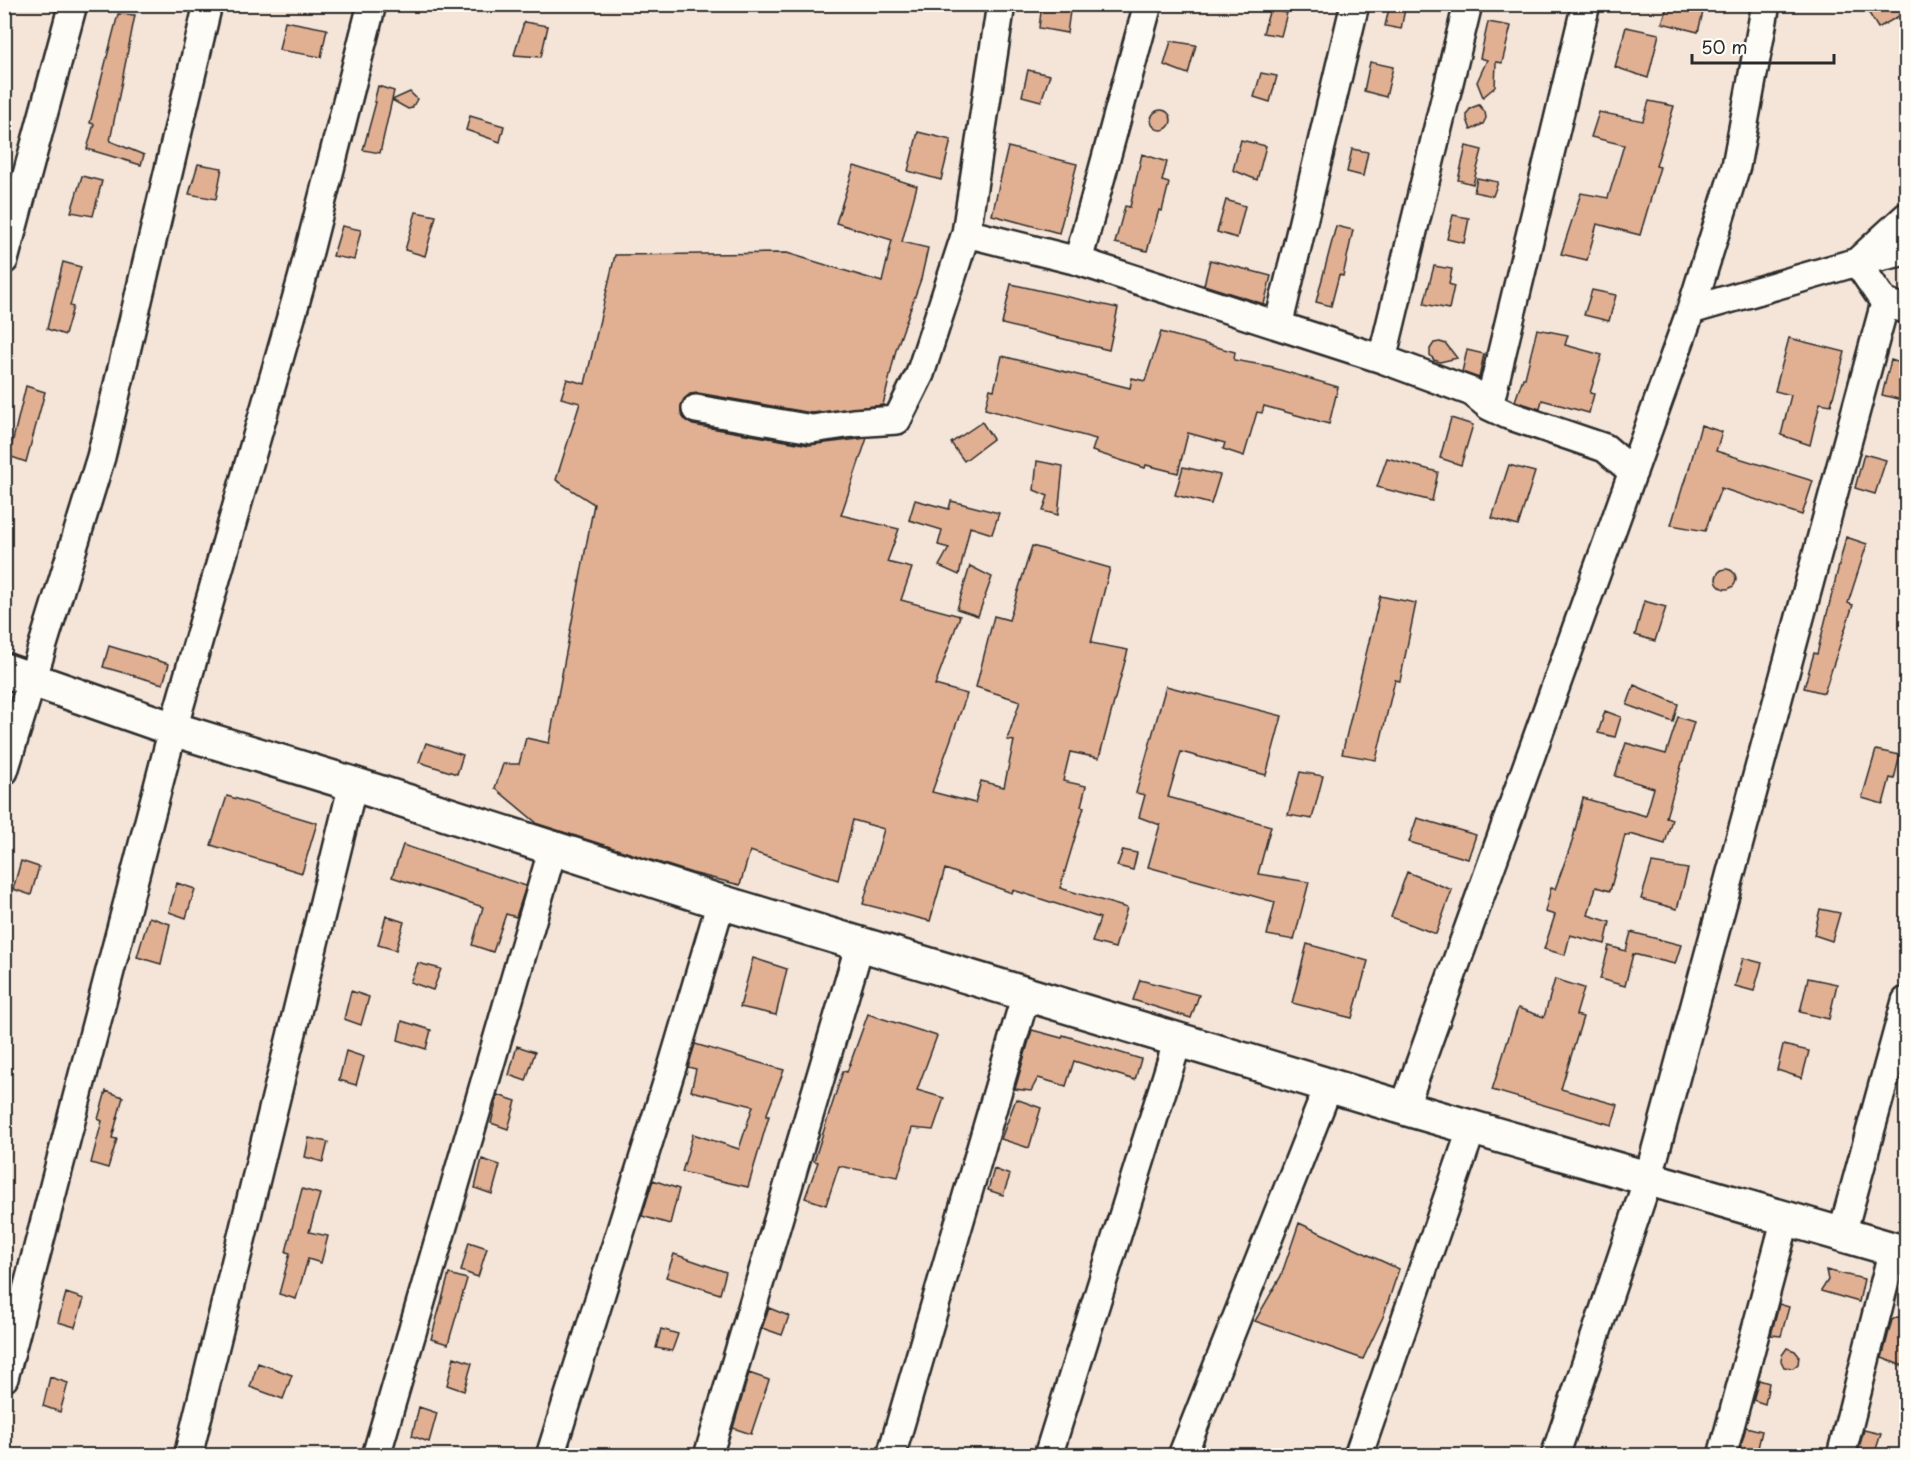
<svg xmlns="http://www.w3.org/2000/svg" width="1911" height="1460" viewBox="0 0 1911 1460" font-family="'Playpen Sans',sans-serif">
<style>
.building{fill:#e1b093;stroke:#2b2b2b;stroke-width:1.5}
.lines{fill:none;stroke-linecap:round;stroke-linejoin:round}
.minor-casing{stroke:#2b2b2b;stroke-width:32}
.major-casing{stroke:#2b2b2b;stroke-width:38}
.minor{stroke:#fdfcf7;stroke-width:27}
.major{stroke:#fdfcf7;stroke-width:33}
</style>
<rect width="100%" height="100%" fill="#f5e5d9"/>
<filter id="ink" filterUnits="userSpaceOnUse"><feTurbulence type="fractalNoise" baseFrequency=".0167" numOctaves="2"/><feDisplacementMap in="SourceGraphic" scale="12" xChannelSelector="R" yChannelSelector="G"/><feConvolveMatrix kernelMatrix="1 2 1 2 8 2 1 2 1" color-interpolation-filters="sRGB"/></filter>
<g filter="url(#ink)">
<path class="building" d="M1042,4H1071L1067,33L1039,28Z
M1390,4H1406L1401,29L1385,26Z
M1668,4H1705L1698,32L1662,23Z
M1877,4H1906V12L1878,28L1867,10Z
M1270,9L1287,13L1281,36L1263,33Z
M118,14L135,15L110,141L144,155L141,165L87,149L94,124L90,123Z
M285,21L327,29L321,57L279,50Z
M524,22L548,26L541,57L514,55Z
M1488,22L1511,26L1502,63L1496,62L1495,87L1483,97L1477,82L1487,60L1480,58Z
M1626,27L1659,34L1648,78L1615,67Z
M1171,41L1196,45L1188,74L1164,65Z
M1370,62L1393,67L1386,97L1364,91Z
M1028,70L1050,75L1041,101L1022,96Z
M1261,73L1277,76L1270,102L1254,97Z
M378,86L394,91L380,153L363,150L376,102H374Z
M410,92L417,99L412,108L408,109L392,100Z
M1649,101L1674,106L1656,166L1660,167L1640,235L1597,224L1587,260L1561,254L1581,193L1608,198L1624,145L1591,137L1599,112L1643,121Z
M1479,105L1485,112L1486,118L1483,124L1471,130L1467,119V113L1471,108Z
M1151 120a10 10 0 1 1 20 0a10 10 0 1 1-20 0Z
M470,116L504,126L500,142L466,130Z
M918,132L951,140L941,180L908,171Z
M1241,140L1266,146L1257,180L1233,170Z
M1466,146L1482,150L1473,184L1458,180Z
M1008,147L1077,164L1059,233L992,215Z
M1352,149L1368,152L1363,176L1347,172Z
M1142,154L1167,162L1162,181L1169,183L1162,211L1159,210L1147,251L1115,243L1125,206L1130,207Z
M198,164L222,168L216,199L189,194Z
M854,166L917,186L902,242L928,248L921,279L896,350L883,405L812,413L698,393L690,394L684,399L681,406V414L686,421L693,425L809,445L867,438L841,515L899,529L887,562L912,568L901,600L960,616L935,685L967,694L932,792L975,803L981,781L1004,787L1014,741L1007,740L1020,701L976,687L994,616L1009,620L1032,546L1110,568L1091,643L1128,650L1099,758L1070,752L1063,781L1086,786L1081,806L1084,807L1060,888L1127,908L1115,948L1092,942L1100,918L1013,890L1012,893L945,869L930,921L863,904L884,829L853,820L838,880L750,851L740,885L692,873L538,824L495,788L503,764H519L526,738L549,743L594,504L556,480L580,403L561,398L567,379L585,384L615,255L787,253L882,282L892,240L836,223Z
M82,176L102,181L93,216L71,212Z
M1477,178L1498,182L1493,196L1474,192Z
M1226,200L1245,206L1237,238L1217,232Z
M416,212L436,216L425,256L405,250Z
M1453,215L1469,218L1464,243L1447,239Z
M342,226L361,230L354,260L333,256Z
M1336,226L1353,230L1343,276L1339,275L1331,306L1316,302Z
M1210,260L1271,276L1264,304L1204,285Z
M63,262L81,267L70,306L73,307L65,335L47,329Z
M1434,266L1452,269L1449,284L1454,286L1449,309L1424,304Z
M1011,284L1118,308L1109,350L1002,324Z
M1592,290L1616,295L1609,321L1584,315Z
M1537,329L1568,335L1565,345L1602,355L1590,393L1594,394L1589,413L1542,400L1540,409L1515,401L1523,378H1525Z
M1161,332L1235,352L1234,360L1273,367V368L1338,387L1329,424L1264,406L1262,413L1257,412L1244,456L1223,449L1225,443L1188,433L1178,473L1146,465L1145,468L1092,451L1096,439L985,409L990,389L994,390L1002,356L1130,388L1132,378L1145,381Z
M1789,338L1845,352L1831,405L1820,403L1810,445L1781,435L1791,395L1775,391Z
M1440,342L1446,344L1457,358L1440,362L1434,360L1430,355V349L1434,343Z
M1467,350L1484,354L1479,378L1462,372Z
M1891,360L1906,365V386L1902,400L1882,395Z
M26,386L45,392L26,462L9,456Z
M1451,418L1473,425L1461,465L1440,458Z
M982,422L993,439L964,461L951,443Z
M1701,425L1722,432L1716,451L1813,481L1802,515L1721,488L1705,531L1671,525L1685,479L1686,480Z
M1864,454L1886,460L1875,494L1855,488Z
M1387,458L1438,472L1432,501L1377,487Z
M1037,461L1063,466L1058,515L1043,511L1048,496L1034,490Z
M1509,465L1535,472L1518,526L1492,518Z
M1183,467L1220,475L1211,504L1175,495Z
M915,500L949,509L951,501L999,513L992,534L970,527L959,575L939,566L949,548L938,545L942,530L909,520Z
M1846,537L1867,544L1848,603L1853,605L1824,693L1804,688L1814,653L1817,654Z
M970,566L992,577L978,616L957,609Z
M1716 579a10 10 0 1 1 20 0a10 10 0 1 1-20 0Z
M1380,596L1416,603L1400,681L1395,680L1376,760L1342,754Z
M1644,601L1666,607L1655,641L1635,635Z
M109,646L169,664L163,684L103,667Z
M1634,685L1678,704L1673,722L1627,705Z
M1166,686L1282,716L1266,775L1181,752L1168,797L1271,826L1258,874L1309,882L1294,940L1267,935L1275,902L1148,867L1160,825L1139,817L1145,795L1136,793Z
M1605,711L1621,717L1615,737L1598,733Z
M1678,717L1694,722L1666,817L1672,819L1665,844L1630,834L1629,836L1625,835L1610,891L1596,887L1588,915L1610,922L1605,944L1570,935L1565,955L1544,949L1555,915L1545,912L1551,888L1555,889L1572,842L1583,798L1646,816L1654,788L1615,776L1626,743L1666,754Z
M426,743L463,755L457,774L419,762Z
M1876,750L1900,755L1894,779L1890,778L1883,804L1862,798Z
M1300,772L1323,776L1312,819L1288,815Z
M227,796L317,823L302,873L211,845Z
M1417,818L1476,835L1468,859L1409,842Z
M403,845L526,886L516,917L506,914L493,952L472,945L483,907L392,877Z
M1123,850L1137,853L1133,870L1117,866Z
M21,861L39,867L31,895L13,889Z
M1652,863L1688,869L1677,909L1641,899Z
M1407,872L1452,890L1436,934L1391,917Z
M177,883L195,889L186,918L169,912Z
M1820,909L1840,913L1832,941L1814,935Z
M386,916L404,922L396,950L378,945Z
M149,917L170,924L161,964L137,957Z
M1631,932L1681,945L1675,964L1633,954L1625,986L1600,979L1609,946L1626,951Z
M1307,944L1368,961L1352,1018L1292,1003Z
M753,958L787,969L776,1015L740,1007Z
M1743,958L1762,963L1754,991L1735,986Z
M418,963L441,969L433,990L410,982Z
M1808,978L1837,984L1829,1019L1800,1012Z
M1555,979L1584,988L1576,1015L1583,1017L1561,1089L1618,1105L1612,1125L1492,1090L1518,1008L1544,1017Z
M1140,980L1199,995L1191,1018L1133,1000Z
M351,991L369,997L361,1025L344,1019Z
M868,1014L937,1036L917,1090L944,1098L933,1130L912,1128L898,1177L839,1166L826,1205L805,1198L818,1162L814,1161L843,1071L847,1072Z
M402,1021L431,1030L426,1049L398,1040Z
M1032,1030L1062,1038L1063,1035L1141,1059L1135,1080L1074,1061L1066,1086L1038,1078L1031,1091L1015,1089Z
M695,1044L784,1070L766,1116H769L748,1187L682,1172L693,1134L739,1149L753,1106L691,1091L696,1069L688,1067Z
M1783,1045L1809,1051L1802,1078L1777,1070Z
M517,1046L535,1052L526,1081L509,1075Z
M346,1051L364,1057L356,1085L339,1080Z
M106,1091L123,1097L112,1138L117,1139L108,1168L91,1163L102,1121L98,1119Z
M498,1095L516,1101L508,1129L491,1123Z
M1016,1099L1041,1108L1029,1148L1001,1139Z
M309,1138L328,1142L323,1162L305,1157Z
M482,1159L500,1165L492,1194L475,1188Z
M994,1169L1010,1175L1003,1195L988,1190Z
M653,1180L679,1189L670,1224L642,1216Z
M302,1189L320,1194L309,1232L328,1236L321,1263L308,1259L296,1299L279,1294L290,1253L286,1252Z
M1299,1223L1399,1269L1383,1317L1363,1359L1255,1321L1281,1276Z
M469,1242L487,1248L478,1277L461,1271Z
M674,1254L726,1272L720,1294L666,1277Z
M1826,1270L1864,1279L1859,1302L1821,1291L1828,1280Z
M449,1274L467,1279L448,1344L431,1339Z
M66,1293L84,1299L75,1327L58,1322Z
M1779,1304L1789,1307L1781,1336L1771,1335Z
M769,1308L789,1316L782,1335L762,1328Z
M1897,1317L1906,1319V1352L1903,1366L1882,1358L1892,1320Z
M661,1329L678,1334L672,1351L656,1348Z
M1787,1348L1795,1351L1799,1356L1798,1364L1793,1368L1784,1367L1781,1361L1782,1355Z
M454,1357L472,1363L464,1391L447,1385Z
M258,1363L292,1375L283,1399L250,1387Z
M749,1373L769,1380L751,1434L733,1428Z
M50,1377L68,1383L60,1412L43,1406Z
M1759,1380L1769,1383L1765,1404L1753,1400Z
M419,1407L437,1413L429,1442L412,1436Z
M1746,1427L1762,1431L1757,1452L1740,1449Z
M1864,1430L1881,1434L1874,1455H1857Z"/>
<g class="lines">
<defs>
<path id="minor" d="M966,233L1078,261L1382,359L1472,392L1489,406L1508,415L1605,448L1633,472
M1906,251L1857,262L1885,303L1906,309
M4,260L73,4
M1078,261L1148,4
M1691,310L1857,262L1906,217
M1280,318L1355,4
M1382,359L1468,4
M1489,406L1586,4
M696,409L812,429L853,423L897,420L920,374L966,233L1001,4
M4,771L101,457L208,4
M1404,1108L1691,310L1736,166L1766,4
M1842,1234L1906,1001
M4,1378L173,729L302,279L372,4
M188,1456L353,784
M376,1456L553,848
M550,1456L673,1064L721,902
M708,1456L860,944
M891,1456L1026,994
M1048,1456L1178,1040
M1182,1456L1329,1085
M1358,1456L1472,1128
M1555,1456L1648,1179L1885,303
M1722,1456L1786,1218
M1841,1456L1893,1249"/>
<path id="major" d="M4,670L173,729L353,784L721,902L1404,1108L1906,1253"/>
</defs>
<use href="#minor" class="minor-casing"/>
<use href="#major" class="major-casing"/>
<use href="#minor" class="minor"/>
<use href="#major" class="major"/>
</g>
</g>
<rect width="1911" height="1460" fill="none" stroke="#fdfcf7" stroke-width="24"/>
<rect x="12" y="12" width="1887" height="1436" fill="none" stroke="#2b2b2b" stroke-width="2" filter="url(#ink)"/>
<path d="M1692 54v9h142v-9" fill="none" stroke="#2b2b2b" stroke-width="3"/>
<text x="1701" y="54" font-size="18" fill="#2b2b2b" stroke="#fdfcf7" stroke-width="4.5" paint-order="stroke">50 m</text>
</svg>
